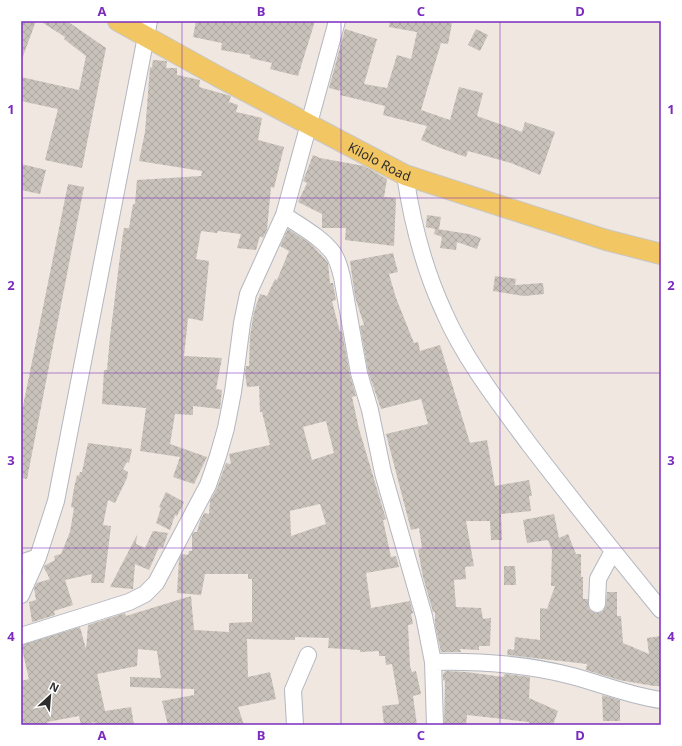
<svg xmlns="http://www.w3.org/2000/svg" width="682" height="746" viewBox="0 0 682 746" font-family="'Noto Sans',sans-serif">
<style>
.building{fill:url(#building-cross-hatch);fill-rule:evenodd}
.lines{fill:none;stroke-linecap:round;stroke-linejoin:round}
.minor-casing{stroke:#b3b7c1;stroke-width:18}
.major-casing{stroke:#c8c8c8;stroke-width:22}
.minor{stroke:#fff;stroke-width:16}
.major{stroke:#f1c663;stroke-width:20}
.grid{fill:none;stroke:#7b2cbf;stroke-width:1;stroke-opacity:0.55}
.labels{text-anchor:middle;stroke-width:3;stroke-linejoin:round;paint-order:stroke}
.street-label{font-size:13px;fill:#2d2d2d;stroke:#fff}
.neatline{fill:none;stroke:#7b2cbf;stroke-width:1.5}
.grid-label{font-size:13px;text-anchor:middle;font-weight:bold;fill:#7b2cbf}
</style>
<defs>
<pattern id="building-cross-hatch" width="8" height="8" patternUnits="userSpaceOnUse"><rect width="8" height="8" fill="#c8c2bb"/><path d="M0 0l8 8M0 8l8-8" fill="none" stroke="#aca7a1"/></pattern>
</defs>
<rect width="100%" height="100%" fill="#efe7e0"/>
<path class="building" d="M21,21H36L22,59H21Z
M40,21H67L106,48L82,168L45,160L58,109L21,101V77L79,90L86,56L64,39L65,37Z
M196,21H315L298,76L270,69L272,63L250,58V55L221,50L222,43L193,37Z
M390,21H441L452,23L448,44L441,43L421,110L450,120L459,87L483,93L477,116L522,132L525,122L555,132L540,175L511,163L468,151L466,157L443,149L421,140L427,126L383,115L385,106L340,95L341,91L329,88L345,29L377,39L364,84L387,88L397,55L411,59L417,32L389,27Z
M476,29L488,35L480,51L468,45Z
M153,60L167,61L166,68H177V75L200,80L199,87L231,96L229,102L238,105L236,112L262,118L258,140L284,147L274,188L271,187L267,230L263,238L260,236L256,250L237,248L241,234L218,231L217,233L201,231L196,259L209,261L203,321L188,318L184,356L222,358L216,389L222,390L220,409L193,406V415L175,414L170,444L207,457L194,484L173,477L180,457L140,451L146,408L102,404L104,370H107L110,337L122,240L124,228H129L133,204H135L137,180L201,176L202,171L139,161L145,132L150,67L152,68Z
M313,155L320,158L364,166L387,179L384,197L396,198L394,246L345,240L346,228H322V214L298,202L307,183L303,181Z
M21,164L46,170L40,194L21,190Z
M68,184L84,187L27,479L21,478V416Z
M427,215L441,217L439,229H437L469,234L481,238L477,249L457,242L456,250L440,248L442,237L434,234L435,229L426,227Z
M288,229L311,244L325,259L328,263L330,283H333L336,300L332,301L340,332L342,331L350,375L356,396L352,397L359,429L386,519L383,520L391,557L396,556L399,567L366,573L371,608L410,601L413,613L411,614L413,624L408,625L410,666L412,672L416,671L421,694L413,696L417,725H384L382,706L399,704L392,664L386,665L385,656H379V651L360,652V650L328,648L329,638L295,637V640L247,639L248,677L270,672L276,699L238,707L244,725H168L162,701L194,695V689L130,687V677L161,678L157,651L138,649L137,666L97,674L105,711L131,707L134,725H95V722L81,725L79,716L47,722L48,725H21V681L29,679L21,645L80,627L86,649L88,625L125,613L126,616L191,596L194,630L229,632V623L252,622V579H248V574H205L201,595L177,593L179,559L182,554L188,555L189,551H192V534L194,532H197L200,521L204,513L209,514L210,501L217,488L226,463L231,464L229,454L270,445L262,412H260L259,386L247,387L245,373L246,366H249L250,336L254,312L260,294L267,296L275,279L277,280L289,251L280,246ZM326,421L334,453L312,460L303,427ZM320,504L326,524L291,536L290,511Z
M393,253L398,272L389,274L396,298L414,343L418,342L420,351L440,345L470,443L487,440L495,486L529,480L532,496H529L531,511L501,514L502,540H491L490,521H466L474,566L465,567L466,579L454,580L456,607L481,608L483,619L491,618L490,646H479V650L460,649L461,652H441L435,625V612H433L423,577L418,550L422,548L419,528L411,530L386,434L428,424L421,399L381,409L368,371L360,326L364,325L355,297L350,261Z
M495,276L516,279L515,285L543,283L544,294L524,296L493,291Z
M88,443L132,449L129,463L127,462L123,469L128,472L127,478L115,503L108,500L103,525L111,526L104,583H91L92,574L65,580L73,605L54,611L55,615L23,625L32,622L29,602L36,600L34,588L37,583L50,579L44,568V566L55,560L54,556L61,554L70,532L74,508L71,507L74,488L77,475L79,476L80,472H82Z
M166,492L184,502L177,516L175,515L170,530L156,523L161,508L159,507Z
M554,514L559,538L568,534L576,554H581V577H583V599H588L589,609L596,613L602,612L606,605L607,592H617V616H621L623,643L649,654L647,638L661,636V686H654L619,680L586,670L587,664L507,655L508,649L514,650L515,637L540,640V608L547,609L555,586H551L552,550L548,540L527,543L523,520Z
M153,531L168,533L163,548L159,547L149,570L135,564L133,589L110,587L137,535L136,544L145,548Z
M504,566H515L516,585H504Z
M446,671L466,672L503,677L505,674L530,677L529,698L558,711L553,725H529V722L467,715L466,725H444L445,681L443,680V674Z
M602,695L620,700V721H603Z"/>
<g class="lines">
<defs>
<path id="minor" d="M405,175C412,222 424,269 444,312C465,360 498,402 529,444C572,500 616,555 661,610
M284,215C300,226 321,237 333,253C338,260 340,269 342,277L359,373L370,410L383,473L424,616L433,662L435,725
M21,563L38,557
M21,595L38,557L56,501L149,21
M597,604L598,579L613,551
M21,636L129,602L145,594L156,583L208,485L218,456L226,428L233,392L242,323L248,294L284,215L337,21
M433,662C480,661 527,664 572,676C602,684 631,696 661,700
M295,725L293,690L308,655"/>
<g id="major">
<path id="s1" d="M118,21L217,76L405,175L606,240L661,254"/>
</g>
</defs>
<use href="#minor" class="minor-casing"/>
<use href="#major" class="major-casing"/>
<use href="#minor" class="minor"/>
<use href="#major" class="major"/>
</g>
<path class="grid" d="M182,21V725M341,21V725M500,21V725M21,198H661M21,373H661M21,548H661"/>
<g class="labels">
<g class="street-label">
<text dy="5" stroke="none"><textPath href="#s1" startOffset="297">Kilolo Road</textPath></text>
</g>
</g>
<rect width="682" height="746" fill="none" stroke="#ffffff" stroke-width="44"/>
<g transform="translate(50 696) rotate(26)" stroke="#ffffff" stroke-width="3" paint-order="stroke">
<path d="M0-3L7 15L0 10L-7 15Z" fill="#2d2d2d"/>
<text y="-6" font-size="11" font-weight="bold" text-anchor="middle" fill="#2d2d2d">N</text>
</g>
<rect x="22" y="22" width="638" height="702" class="neatline"/>
<g class="grid-label">
<text x="102" y="16">A</text>
<text x="261" y="16">B</text>
<text x="421" y="16">C</text>
<text x="580" y="16">D</text>
<text x="11" y="114">1</text>
<text x="671" y="114">1</text>
<text x="11" y="290">2</text>
<text x="671" y="290">2</text>
<text x="11" y="465">3</text>
<text x="671" y="465">3</text>
<text x="11" y="641">4</text>
<text x="671" y="641">4</text>
<text x="102" y="740">A</text>
<text x="261" y="740">B</text>
<text x="421" y="740">C</text>
<text x="580" y="740">D</text>
</g>
</svg>
